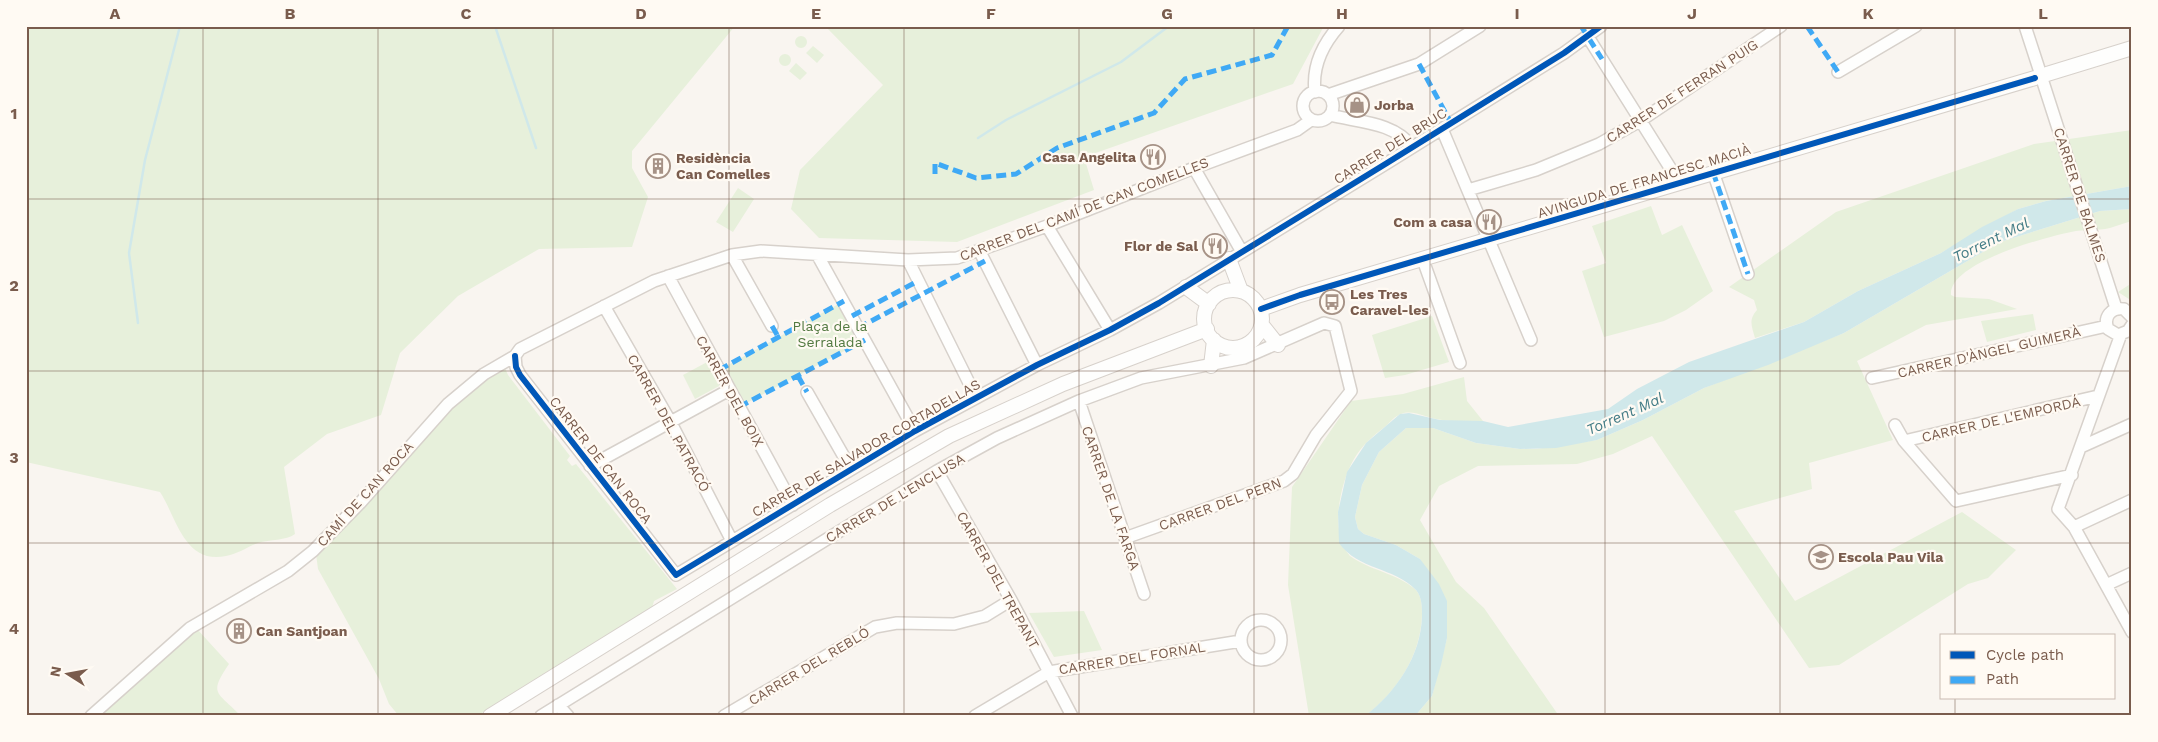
<svg xmlns="http://www.w3.org/2000/svg" width="2158" height="742" viewBox="0 0 2158 742" font-family="'Work Sans',sans-serif">
<style>
.green{fill:#e7f0db}
.water{fill:#d0e8ea}
.lines{fill:none;stroke-linecap:round;stroke-linejoin:round}
.stream{stroke:#d0e8ea;stroke-width:2.5}
.minor-casing{stroke:#d7d1cb;stroke-width:14}
.tertiary-casing{stroke:#d7d1cb;stroke-width:16}
.minor{stroke:#fefefd;stroke-width:11}
.tertiary{stroke:#fefefd;stroke-width:14}
.quiet{stroke:#3fa9f5;stroke-width:5;stroke-dasharray:10 5;stroke-linecap:butt}
.cycleway-casing{stroke:#fffaf3;stroke-width:9}
.cycleway{stroke:#0057b8;stroke-width:6}
.grid{fill:none;stroke:#7a5c4d;stroke-width:1;stroke-opacity:0.55}
.labels{text-anchor:middle;stroke-width:4.5;stroke-linejoin:round;paint-order:stroke}
.street-label{font-size:14px;fill:#7a5c4d;stroke:#fffaf3}
.poi-label{font-size:14px;font-weight:bold;fill:#7a5c4d;stroke:#fffaf3;text-anchor:start}
.park-label{font-size:14px;fill:#537a41;stroke:#fffaf3}
.water-label{font-size:15px;font-style:italic;fill:#437c86;stroke:#fffaf3}
.neatline{fill:none;stroke:#7a5c4d;stroke-width:2}
.grid-label{font-size:16px;text-anchor:middle;font-weight:bold;fill:#7a5c4d}
</style>
<rect width="100%" height="100%" fill="#f9f5f0"/>
<path class="green" d="M26,26H735L632,151V168L648,197L632,247L539,249L458,296L400,353L381,415L327,434L284,467L295,534C286,541 270,539 258,543C247,547 238,554 226,556C184,565 176,516 160,492L26,462Z
M825,26H1324L1293,84L1084,157L1094,190L957,242L819,238L791,209L800,170L883,85Z
M795 42a6 6 0 1 1 12 0a6 6 0 1 1-12 0Z
M813,46L824,55L817,63L806,53Z
M779 60a6 6 0 1 1 12 0a6 6 0 1 1-12 0Z
M796,63L807,73L800,80L789,71Z
M2132,130V186L2046,201L2018,209L1941,253L1858,291L1804,322L1755,338C1752,327 1748,320 1757,310L1754,300L1729,287L1836,212L2034,144Z
M738,188L754,199L733,232L716,222Z
M1651,206L1662,235L1682,225L1713,291L1686,310L1664,321L1604,337L1582,271L1606,263L1592,226Z
M2132,209V221C2124,223 2117,226 2110,228C2097,231 2084,229 2071,232C2046,237 1948,263 1951,295L1955,297L1989,299L2017,309L1926,325L1857,361L1893,440L1809,463L1812,489L1734,511L1795,601L1962,512L2016,550L1988,578L1968,584L1839,665L1809,668L1652,436L1613,454L1577,464L1478,466L1439,486L1420,520L1456,582L1484,608L1559,716H1415L1432,696L1447,638L1420,559L1396,545L1364,534L1358,529L1355,517L1362,485L1379,452L1406,428H1433L1476,443L1520,449H1536L1597,440L1643,420L1704,388L1844,333L2000,242L2100,211Z
M2132,283V301L2118,292Z
M844,301L865,340L739,407L719,370Z
M2033,314L2036,330L1987,342L1981,321Z
M1432,316L1449,362L1405,375L1385,378L1372,335Z
M709,361L721,385L695,399L683,375Z
M505,368L508,375L570,456L567,460L572,466L576,464L677,589L654,601L652,608L477,716H399L389,704L379,679L318,569L316,554L469,390Z
M1464,377L1467,401L1483,421C1470,421 1455,422 1442,420C1428,419 1414,409 1401,414C1395,416 1390,422 1386,426C1374,435 1362,445 1354,459C1340,483 1329,533 1350,556C1369,570 1396,573 1415,589C1422,596 1422,606 1422,615C1421,655 1397,692 1365,716H1309L1288,585L1292,487L1351,401L1403,394Z
M1084,611L1102,650L1054,657L1029,613Z
M197,629L229,664C208,695 217,691 241,716H97Z"/>
<path class="water" d="M2132,186V209L2100,211L2000,242L1844,333L1768,365L1704,388L1643,420L1597,440L1556,448L1520,449L1476,443L1433,428H1406L1379,452L1362,485L1355,517L1358,529L1364,534L1396,545L1420,559L1439,584L1447,601V638L1441,665L1432,696L1415,716H1365C1396,692 1421,656 1422,616C1422,607 1422,597 1416,590C1394,567 1358,570 1339,543L1338,512L1347,472L1366,443L1400,414L1409,413L1440,420L1483,421L1508,427L1608,409L1637,389L1689,362L1804,322L1858,291L1941,253L1982,227L2018,209L2046,201Z"/>
<g class="lines">
<path class="stream" d="M495,26L536,148
M978,138L1006,120L1121,62L1169,26
M138,323L129,253L145,160L180,26"/>
<defs>
<path id="minor" d="M2025,26L2039,69
M1588,37L1679,182
M1838,72L1916,26
M2043,82L2116,308
M1303 106a15 15 0 1 1 30 0a15 15 0 1 1-30 0Z
M1315,92C1312,67 1323,44 1339,26
M1328,95L1419,64L1480,26
M1330,115C1357,122 1395,122 1412,147
M1442,129L1531,340
M1194,168L1242,252
M1713,172L1748,274
M1468,190L1536,170L1599,144L1640,121L1781,26
M1047,226L1110,330
M979,250L1037,365
M732,255L772,326
M818,256L915,431
M908,260L976,397
M1423,260L1460,363
M668,276L793,505
M604,306L670,421L732,541
M2132,317L2124,309C2111,307 2103,317 2108,329L2118,335L2128,331L2132,325
M2121,334L2058,509L2074,527L2132,632
M515,356L516,367L520,375L676,575L915,431L1037,365L1110,330L1159,303L1387,163L1564,53L1601,26
M515,356L520,349L654,281L732,255L761,251L908,260L957,258L1047,226L1194,168L1297,130L1311,120
M1872,378L2107,326
M807,392L851,469
M1079,401L1144,594
M1895,425L1904,441L1956,501L2072,475
M1904,441L2098,396
M2083,446L2132,424
M590,466L729,390
M937,471L1011,600L1072,716
M2074,527L2132,500
M2106,585L2132,573
M1241 640a20 20 0 1 1 40 0a20 20 0 1 1-40 0Z
M558,705L568,716
M91,716L190,628L288,571L313,551L360,503L448,404L484,374L515,356
M541,716L937,471L997,438L1079,401L1141,378L1244,358L1324,323L1335,326L1351,391L1316,435L1293,474L1284,481L1125,538
M724,716L875,627L897,623L954,624L985,616L1011,600
M975,716L1049,672L1241,641"/>
<path id="tertiary" d="M2047,74L2132,48
M1229,259L1241,291
M1186,287L1209,304
M1204 319a29 29 0 1 1 58 0a29 29 0 1 1-58 0Z
M1261,309L1300,295L2035,78
M1262,325L1278,345
M1211,366L1214,340
M490,716L830,505L949,436L1063,384L1207,329"/>
</defs>
<use href="#minor" class="minor-casing"/>
<use href="#tertiary" class="tertiary-casing"/>
<use href="#minor" class="minor"/>
<use href="#tertiary" class="tertiary"/>
<path class="quiet" d="M1581,26L1602,59
M1807,26L1838,72
M1419,64L1451,123
M1713,172L1748,274
M935,174V163L976,178L1016,174L1057,148L1154,113L1185,79L1272,55L1288,26
M852,316L918,281
M772,326L779,338
M858,328L985,261
M719,370L844,301
M798,376L807,392
M739,407L865,340"/>
<defs>
<path id="cycleway" d="M1261,309L1300,295L2035,78
M515,356L516,367L520,375L676,575L915,431L1037,365L1110,330L1159,303L1387,163L1564,53L1601,26"/>
</defs>
<use href="#cycleway" class="cycleway-casing"/>
<use href="#cycleway" class="cycleway"/>
</g>
<path class="grid" d="M203,26V716M378,26V716M553,26V716M729,26V716M904,26V716M1079,26V716M1254,26V716M1430,26V716M1605,26V716M1780,26V716M1955,26V636M26,199H2132M26,371H2132M26,543H2132M1955,698V716"/>
<defs>
<symbol id="shop-ring" viewBox="-11 -11 22 22"><circle r="9.5" fill="#fffaf3" stroke="#a69286" stroke-width="1.5"/><path d="M-5-2.5h2.3a2.7 3.5 0 0 1 5.4 0H5L5.5 6h-11ZM-1.5-2.5h3a1.5 2.3 0 0 0-3 0Z" fill="#a69286"/></symbol>
<symbol id="restaurant-ring" viewBox="-11 -11 22 22"><circle r="9.5" fill="#fffaf3" stroke="#a69286" stroke-width="1.5"/><path d="M-5-6h1v4h1v-4h1v4h1v-4h1v5L-1.5 .5V6h-2V.5L-5-1ZM5-6V6H3V1.5H1.5Q1.5-4 5-6Z" fill="#a69286"/></symbol>
<symbol id="building-ring" viewBox="-11 -11 22 22"><circle r="9.5" fill="#fffaf3" stroke="#a69286" stroke-width="1.5"/><path d="M-4-6H4V6H1V3H-1V6H-4ZM-2.5-4.3h1.7v1.8h-1.7ZM.8-4.3h1.7v1.8H.8ZM-2.5-1h1.7V.8h-1.7ZM.8-1h1.7V.8H.8Z" fill="#a69286"/></symbol>
<symbol id="bus-ring" viewBox="-11 -11 22 22"><circle r="9.5" fill="#fffaf3" stroke="#a69286" stroke-width="1.5"/><path d="M-5-6H5V4H4V6H2V4H-2V6H-4V4H-5ZM-3.5-4V0h7V-4ZM-3.5 1.2v1.5H-2V1.2ZM2 1.2v1.5H3.5V1.2Z" fill="#a69286"/></symbol>
<symbol id="school-ring" viewBox="-11 -11 22 22"><circle r="9.5" fill="#fffaf3" stroke="#a69286" stroke-width="1.5"/><path d="M0-5L7-2L0 1L-7-2ZM-4 1L0 2.5L4 1V4Q0 6-4 4Z" fill="#a69286"/></symbol>
</defs>
<g fill-rule="evenodd">
<use href="#shop-ring" x="1343" y="91" width="28" height="28"/>
<use href="#restaurant-ring" x="1139" y="143" width="28" height="28"/>
<use href="#building-ring" x="644" y="152" width="28" height="28"/>
<use href="#restaurant-ring" x="1475" y="208" width="28" height="28"/>
<use href="#restaurant-ring" x="1201" y="232" width="28" height="28"/>
<use href="#bus-ring" x="1318" y="288" width="28" height="28"/>
<use href="#school-ring" x="1807" y="543" width="28" height="28"/>
<use href="#building-ring" x="225" y="617" width="28" height="28"/>
</g>
<g class="labels">
<g class="street-label">
<text transform="translate(1682 91) rotate(-33)" y="5">CARRER DE FERRAN PUIG</text>
<text transform="translate(1390 146) rotate(-32)" y="5">CARRER DEL BRUC</text>
<text transform="translate(1644 181) rotate(-17)" y="5">AVINGUDA DE FRANCESC MACIÀ</text>
<text transform="translate(2080 195) rotate(72)" y="5">CARRER DE BALMES</text>
<text transform="translate(1084 209) rotate(-21)" y="5">CARRER DEL CAMÍ DE CAN COMELLES</text>
<text transform="translate(1989 352) rotate(-13)" y="5">CARRER D'ÀNGEL GUIMERÀ</text>
<text transform="translate(730 391) rotate(61)" y="5">CARRER DEL BOIX</text>
<text transform="translate(2001 419) rotate(-13)" y="5">CARRER DE L'EMPORDÁ</text>
<text transform="translate(669 423) rotate(61)" y="5">CARRER DEL PATRACÓ</text>
<text transform="translate(866 448) rotate(-30)" y="5">CARRER DE SALVADOR CORTADELLAS</text>
<text transform="translate(601 460) rotate(52)" y="5">CARRER DE CAN ROCA</text>
<text transform="translate(365 494) rotate(-48)" y="5">CAMÍ DE CAN ROCA</text>
<text transform="translate(895 498) rotate(-31)" y="5">CARRER DE L'ENCLUSA</text>
<text transform="translate(1111 498) rotate(71)" y="5">CARRER DE LA FARGA</text>
<text transform="translate(1220 504) rotate(-20)" y="5">CARRER DEL PERN</text>
<text transform="translate(998 580) rotate(61)" y="5">CARRER DEL TREPANT</text>
<text transform="translate(1132 658) rotate(-9)" y="5">CARRER DEL FORNAL</text>
<text transform="translate(809 666) rotate(-31)" y="5">CARRER DEL REBLÓ</text>
</g>
<g class="poi-label">
<text x="1374" y="110">Jorba</text>
<text x="1136" y="162" text-anchor="end">Casa Angelita</text>
<text x="676" y="163">Residència<tspan x="676" dy="16">Can Comelles</tspan></text>
<text x="1472" y="227" text-anchor="end">Com a casa</text>
<text x="1198" y="251" text-anchor="end">Flor de Sal</text>
<text x="1350" y="299">Les Tres<tspan x="1350" dy="16">Caravel-les</tspan></text>
<text x="1838" y="562">Escola Pau Vila</text>
<text x="256" y="636">Can Santjoan</text>
</g>
<g class="park-label">
<text x="830" y="331">Plaça de la<tspan x="830" dy="16">Serralada</tspan></text>
</g>
<g class="water-label">
<text transform="translate(1991 240) rotate(-26)" y="5">Torrent Mal</text>
<text transform="translate(1625 414) rotate(-24)" y="5">Torrent Mal</text>
</g>
</g>
<rect width="2158" height="742" fill="none" stroke="#fffaf3" stroke-width="55"/>
<rect x="1940" y="634" width="175" height="65" fill="#fffaf3" stroke="#cabbb1"/>
<rect x="1950" y="651" width="25" height="8" fill="#0057b8" stroke="#cabbb1"/>
<text x="1986" y="660" font-size="15" fill="#7a5c4d">Cycle path</text>
<rect x="1950" y="676" width="25" height="8" fill="#3fa9f5" stroke="#cabbb1"/>
<text x="1986" y="684" font-size="15" fill="#7a5c4d">Path</text>
<g transform="translate(68 674) rotate(281)" stroke="#fffaf3" stroke-width="4" paint-order="stroke">
<path d="M0-4L9 19L0 12L-9 19Z" fill="#7a5c4d"/>
<text y="-8" font-size="14" font-weight="bold" text-anchor="middle" fill="#7a5c4d">N</text>
</g>
<rect x="28" y="28" width="2102" height="686" class="neatline"/>
<g class="grid-label">
<text x="115" y="19">A</text>
<text x="290" y="19">B</text>
<text x="466" y="19">C</text>
<text x="641" y="19">D</text>
<text x="816" y="19">E</text>
<text x="991" y="19">F</text>
<text x="1167" y="19">G</text>
<text x="1342" y="19">H</text>
<text x="1517" y="19">I</text>
<text x="1692" y="19">J</text>
<text x="1868" y="19">K</text>
<text x="2043" y="19">L</text>
<text x="14" y="119">1</text>
<text x="14" y="291">2</text>
<text x="14" y="463">3</text>
<text x="14" y="634">4</text>
</g>
</svg>
